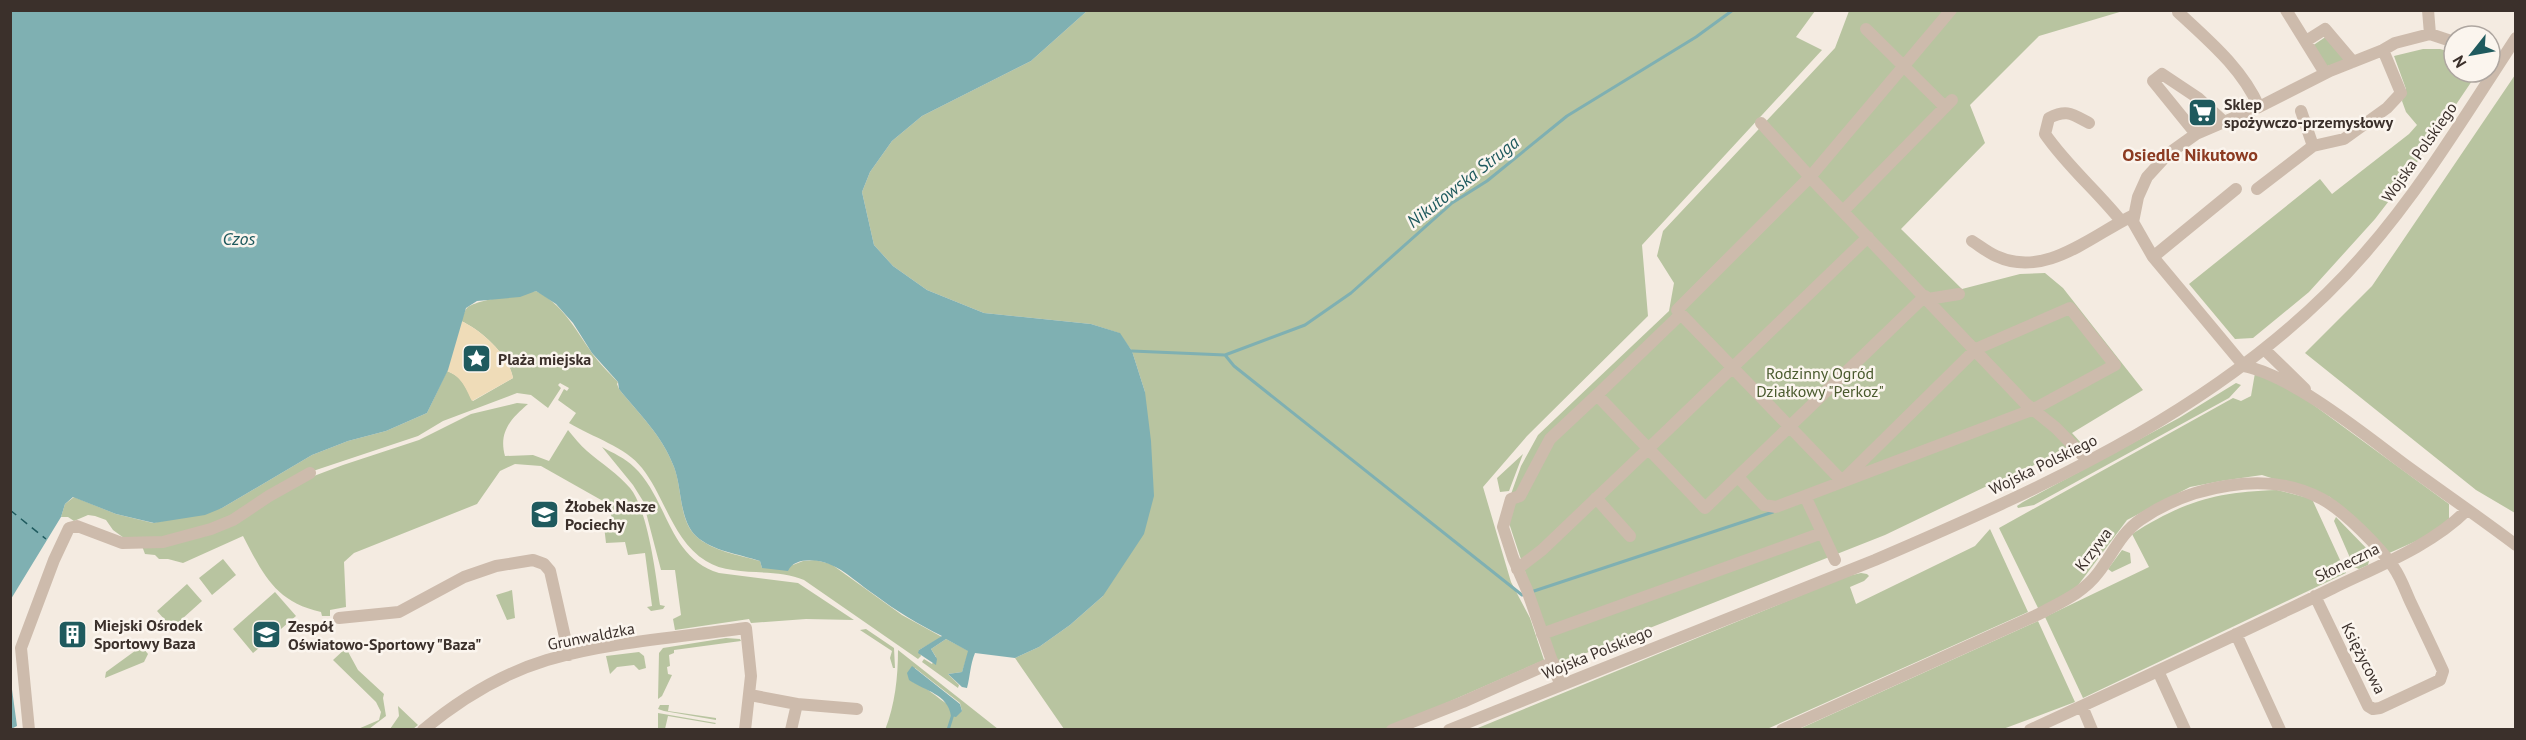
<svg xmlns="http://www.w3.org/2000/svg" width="2526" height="740" viewBox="0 0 2526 740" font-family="'PT Sans',sans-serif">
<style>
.green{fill:#b8c4a0;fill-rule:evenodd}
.sand{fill:#efdcb8}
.water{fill:#7fb0b2}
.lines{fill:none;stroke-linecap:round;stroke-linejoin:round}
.stream{stroke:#7fb0b2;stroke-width:3}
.ferry{stroke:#1f5a5e;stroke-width:1.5;stroke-dasharray:8 6;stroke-linecap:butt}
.minor{stroke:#cdbbac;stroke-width:12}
.labels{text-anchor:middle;stroke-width:5;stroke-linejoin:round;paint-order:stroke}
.poi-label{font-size:16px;font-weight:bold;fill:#3b302b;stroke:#fbf5ee;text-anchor:start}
.street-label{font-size:16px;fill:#3b302b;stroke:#fbf5ee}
.park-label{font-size:16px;fill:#4a5a2e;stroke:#fbf5ee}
.neighbourhood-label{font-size:18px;font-weight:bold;fill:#8c3b22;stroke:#fbf5ee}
.water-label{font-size:18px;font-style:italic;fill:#1f5a5e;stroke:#fbf5ee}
</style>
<rect width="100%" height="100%" fill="#f4ebe1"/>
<path class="green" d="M1087,11H1815L1796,37L1822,50L1642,245L1648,316L1527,436L1483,487L1511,582L1530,618L1544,660L1387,729H1064L1015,658L1039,647L1070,625L1103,596L1145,392L1132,351L1119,333L1091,324L984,313L927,290L893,266L874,245L862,192L870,172L892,141L922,116L1031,61Z
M1849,11H2123L2039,36L1970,105L1985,143L1901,229L1962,289L2020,274L2045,273L2063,288L2143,390L2072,433L2082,444L1987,486L1885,535L1556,665L1505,511L1521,466L1538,435L1669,311L1674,283L1657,256L1663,231L1835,48Z
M2327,36L2345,60L2325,67L2312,46Z
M2423,49H2440L2454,53V72H2478L2405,180L2375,219L2309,292L2253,338L2235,339L2189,284L2320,179L2332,194L2409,134L2417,125L2406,112L2402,101L2406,89L2394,56Z
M2515,75V513L2476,490L2305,353L2372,286Z
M536,291C562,304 574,327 590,350C595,359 611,375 618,382L617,384L619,389C639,414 662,435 674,467C682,487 679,521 696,536C712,551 739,555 760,561L762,568L790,566L803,561L815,560L831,564L902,615L942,637L919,650L921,656L918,659L804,580C775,567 732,578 706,561C673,541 665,497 642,468C626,447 592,437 569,423L576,413L558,400L564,389L567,391L569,388L560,383L558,385L561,388L548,408L531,395L517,393L443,421L418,436L292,478L227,519L158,539L124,538L113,530L106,520L95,516L88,515L74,521L68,517H61L65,504L74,497L116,514L153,523L222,508L312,455L348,441L386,431L427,413L447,371C463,377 465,387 473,401L513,378C509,355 481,330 461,321C463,317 464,311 467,308C475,300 522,294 536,291Z
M2255,373L2267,376L2304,398L2449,504V520L2423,538L2387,554L2330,497L2262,475L2221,481L2190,487L2127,520L2076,588L2039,610L1999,528L2233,398L2241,401L2251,396Z
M2236,383L2241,385L2229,398L2034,505L2018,508L2017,506L2023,502L2179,418Z
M517,403L528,404C512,418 498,431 505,456L533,455L549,461L568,430C574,437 580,445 587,451C601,463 618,474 630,488C648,510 656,576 660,605L665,606L663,609L651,611L647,607L652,606L645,553L628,555L625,542L606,543L604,526L612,522L610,505L541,466L515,464L500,471L477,504L354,553L344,562L346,607L330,610V616H322L321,612C275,602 263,574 243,536L183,563L168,559H159L155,555L145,554L142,546L197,537L298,482L343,465L419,440L471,414Z
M602,447C613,453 625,458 634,467C668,499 668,558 719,573L798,583L854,620L806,619L751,623L749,619L675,630L673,619L681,615L675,570H661L643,501L633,485Z
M1523,454L1509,491L1500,492L1497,478Z
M2277,490L2312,499L2346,573L2083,698L2045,617L2149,567L2132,534C2184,501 2216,492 2277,490Z
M2336,517L2371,553L2368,565L2359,569L2354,567L2334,521Z
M1990,529L2028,612L1767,729L1473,730L1848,576L1861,573L1867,574L1869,576L1864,581L1850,587L1856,604L1975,546Z
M2122,550L2130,553L2131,563L2112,572L2108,569Z
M223,559L236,575L212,595L199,578Z
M187,584L202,601L172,628L157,611Z
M512,590L515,618L507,620L496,595Z
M275,592L296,616L253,653L233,629Z
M2038,621L2075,702L2003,729L1797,730Z
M866,629L894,648L895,668H893L890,658L892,651L860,630Z
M726,638L740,639L741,641L674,650V653L669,655L670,666L667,667L668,674L672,675L662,696L658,699L659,653L663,648Z
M946,639L969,651L962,672L948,674L959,685L958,688L922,662L924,659L932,664L936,657L931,649Z
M139,648H143L148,654L144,662L105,678L106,672Z
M346,648L358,670L384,694L383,698L386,716L369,729H358L379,720L381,712L376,702L333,660Z
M898,650L998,729L885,730C895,705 898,677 898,650ZM915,668L960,703L962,711C944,706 932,689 913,682Z
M639,652L644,656L646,668L639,670L634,665L617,667L610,674L606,656Z
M660,705H669L668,711L716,718V720L664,711L658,709Z
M398,706L418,725L413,729H390L399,716Z
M658,713L716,723L715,724L668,716L665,729H658Z"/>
<path class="sand" d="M461,321C481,330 509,355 513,378L472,401C465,387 462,377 447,371Z"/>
<path class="water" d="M13,10L1087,11L1031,61L922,116L892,141L870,172L862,192L874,245L893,266L927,290L984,313L1091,324L1120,333L1132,351L1145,392L1151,441L1154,496L1144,534L1103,596L1070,625L1039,647L1015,658L975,653C970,665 970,677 967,688L962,687L948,674L962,672L968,651L946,639L931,649L937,659L936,665L918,653L919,650L942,636C918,624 896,611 875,595C861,586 845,570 829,564C817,559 794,557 788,571L762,568L760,561C739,554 712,551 696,536C679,520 682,487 674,467C662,435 639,414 619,389L618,382L592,353L573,323L556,304L536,291L520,297L477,301L466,308L448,370L427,413L386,431L348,441L312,455L222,508L205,515L154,523L116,514L73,497L65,504L61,517L11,599L10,13Z
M912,666L960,704L962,711L956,717L951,716C948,694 925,691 909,680L907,673Z
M11,682L17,726L11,729Z"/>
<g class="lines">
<path class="stream" d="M1132,351L1225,355L1305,325L1351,293L1452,203L1487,181L1567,116L1696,37L1733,10
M1225,355L1234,366L1522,595L1525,594
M1531,592L1773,512
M948,730L953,714"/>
<path class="ferry" d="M10,510L46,539"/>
<path class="minor" d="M2286,10L2325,73
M2428,10L2430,34
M2178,12C2208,40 2242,68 2259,107
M1866,29L1945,107
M2306,41L2325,29L2353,62
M2454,42L2430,34L2395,43L2383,50L2330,71L2259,107L2196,134L2168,154L2147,177L2138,197L2133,222L2153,257L2244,366C2291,375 2364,434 2404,464C2441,491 2479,517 2516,545
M2301,111L2313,146
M1761,123L1810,177L2025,403L2056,428L2088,461
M2089,123C2072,114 2067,109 2049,118L2045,134C2067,166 2097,191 2121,221
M2196,134L2153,81L2162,74L2198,98L2224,122
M2257,189L2313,146L2344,139L2387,108L2401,93L2383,50
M1843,211L1952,100
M1972,241C1980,246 1987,252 1996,256C2045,279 2091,236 2132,216
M2153,257L2236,189
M1928,299L1959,294
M2265,350L2305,389
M1597,395L1681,314
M1738,477L1764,505L1776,507L2034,409L2115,365L2070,308L1976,349L1842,481
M1842,481L1677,310L1810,177L1951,10
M1805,496L1835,560
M1596,498L1630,536
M1517,569L1542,550L1649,448L1868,237
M339,618L399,612L464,577L496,566L533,560L544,564L550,571L569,655
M1542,634L1822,533
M2236,634L2280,730
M2158,671L2185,730
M1560,684L1527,590L1513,558L1503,527L1511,499L1520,496L1550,439L1597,395L1705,508L1925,296
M750,695L797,704L791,730
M797,704L857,709
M2082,706L2092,730
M29,730L21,648L54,560L69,528L77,526L122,543L163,542L211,529L233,520L269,496L310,473
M423,730C459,700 501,674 547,660C609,642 681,637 746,628L751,676L745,730
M1392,730L1463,702L1553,662
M1449,730L1875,560C2052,484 2236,402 2365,253C2422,188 2468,111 2516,38
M1782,730L2039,614C2061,602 2083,593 2098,573C2112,555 2121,533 2140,520C2189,486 2268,469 2322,499C2344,511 2380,547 2394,568C2401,578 2405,590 2410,601C2421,624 2432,647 2443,671L2440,680L2380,708L2373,709L2368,706L2315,596
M2030,730C2132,683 2233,637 2333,588C2378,566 2431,546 2467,510"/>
</g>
<defs>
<symbol id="supermarket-square" viewBox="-11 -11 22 22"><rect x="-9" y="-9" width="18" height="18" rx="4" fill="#1f5a5e" stroke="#fbf5ee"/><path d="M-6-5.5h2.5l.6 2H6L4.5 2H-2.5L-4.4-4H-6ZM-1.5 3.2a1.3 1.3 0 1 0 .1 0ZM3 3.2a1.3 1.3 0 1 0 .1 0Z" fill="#fff"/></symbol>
<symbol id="sight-square" viewBox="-11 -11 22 22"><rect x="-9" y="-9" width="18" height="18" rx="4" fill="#1f5a5e" stroke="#fbf5ee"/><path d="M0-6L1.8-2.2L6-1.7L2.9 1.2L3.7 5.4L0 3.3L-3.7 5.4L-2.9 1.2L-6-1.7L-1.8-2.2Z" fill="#fff"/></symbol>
<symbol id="school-square" viewBox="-11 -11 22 22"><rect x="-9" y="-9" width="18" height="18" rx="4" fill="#1f5a5e" stroke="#fbf5ee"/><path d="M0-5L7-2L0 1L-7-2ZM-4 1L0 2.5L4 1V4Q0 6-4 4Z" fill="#fff"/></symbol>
<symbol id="building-square" viewBox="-11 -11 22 22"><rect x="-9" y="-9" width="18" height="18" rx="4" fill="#1f5a5e" stroke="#fbf5ee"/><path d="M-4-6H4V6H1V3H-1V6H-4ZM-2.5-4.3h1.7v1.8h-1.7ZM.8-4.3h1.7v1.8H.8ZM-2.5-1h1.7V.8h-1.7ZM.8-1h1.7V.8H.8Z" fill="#fff"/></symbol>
</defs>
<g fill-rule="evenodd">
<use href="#supermarket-square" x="2186" y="96" width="33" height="33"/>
<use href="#sight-square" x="460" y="342" width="33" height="33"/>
<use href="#school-square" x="528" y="498" width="33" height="33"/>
<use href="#building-square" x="56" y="618" width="33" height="33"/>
<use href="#school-square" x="250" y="618" width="33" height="33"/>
</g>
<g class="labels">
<g class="poi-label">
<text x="2224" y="110">Sklep<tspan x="2224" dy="18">spożywczo-przemysłowy</tspan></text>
<text x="498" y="365">Plaża miejska</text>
<text x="565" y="512">Żłobek Nasze<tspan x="565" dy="18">Pociechy</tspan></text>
<text x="94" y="631">Miejski Ośrodek<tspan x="94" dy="18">Sportowy Baza</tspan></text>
<text x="288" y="632">Zespół<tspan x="288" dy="18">Oświatowo-Sportowy "Baza"</tspan></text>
</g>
<g class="street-label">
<text transform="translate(2419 152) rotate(-55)" y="6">Wojska Polskiego</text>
<text transform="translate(2043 464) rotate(-26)" y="6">Wojska Polskiego</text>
<text transform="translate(2093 549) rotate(-53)" y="6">Krzywa</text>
<text transform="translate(2347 562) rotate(-26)" y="6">Słoneczna</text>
<text transform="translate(591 636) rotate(-11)" y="6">Grunwaldzka</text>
<text transform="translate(1597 652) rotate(-22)" y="6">Wojska Polskiego</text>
<text transform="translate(2364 658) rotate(63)" y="6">Księżycowa</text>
</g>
<g class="park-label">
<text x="1820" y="379">Rodzinny Ogród<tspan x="1820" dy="18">Działkowy "Perkoz"</tspan></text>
</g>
<g class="neighbourhood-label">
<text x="2190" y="161">Osiedle Nikutowo</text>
</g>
<g class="water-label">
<text transform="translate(1463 182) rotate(-38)" y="6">Nikutowska Struga</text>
<text x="239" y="245">Czos</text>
</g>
</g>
<rect width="2526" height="740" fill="none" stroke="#3b302b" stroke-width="24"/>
<g transform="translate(2472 54) rotate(239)"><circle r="28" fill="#fbf5ee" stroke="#aea6a0" stroke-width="1.5"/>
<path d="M0-4.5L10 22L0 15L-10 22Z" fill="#1f5a5e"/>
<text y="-9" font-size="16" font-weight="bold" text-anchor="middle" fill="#3b302b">N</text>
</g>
</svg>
